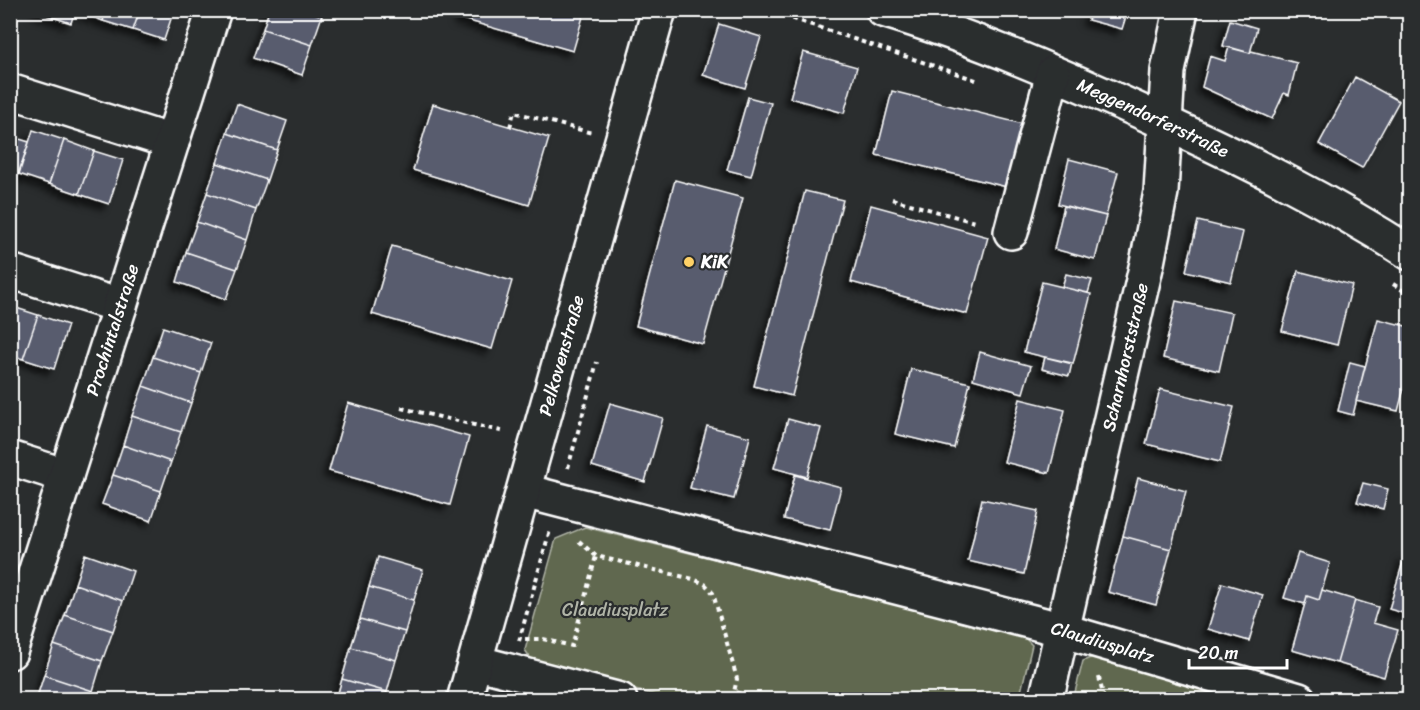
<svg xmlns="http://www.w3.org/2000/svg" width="1420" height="710" viewBox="0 0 1420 710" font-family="Sriracha,sans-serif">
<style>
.green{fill:#61684f;stroke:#b0b4a7;stroke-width:1.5}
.building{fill:#585c6e;stroke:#fff;stroke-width:1.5;filter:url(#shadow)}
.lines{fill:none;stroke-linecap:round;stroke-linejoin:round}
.minor-casing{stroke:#fff;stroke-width:38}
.path{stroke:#fff;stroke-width:4;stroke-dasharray:4.5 4.5;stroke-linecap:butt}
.minor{stroke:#2a2d2e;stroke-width:33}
.poi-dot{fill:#ffd166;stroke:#2a2d2e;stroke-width:2}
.labels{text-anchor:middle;stroke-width:4.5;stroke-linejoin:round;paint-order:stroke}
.street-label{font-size:18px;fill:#fff;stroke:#2a2d2e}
.poi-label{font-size:18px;font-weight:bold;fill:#fff;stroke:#2a2d2e;text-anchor:start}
.park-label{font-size:18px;fill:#b0b4a7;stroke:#2a2d2e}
</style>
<defs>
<filter id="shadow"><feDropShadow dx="-5.5" dy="5.5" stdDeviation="3" flood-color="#0009"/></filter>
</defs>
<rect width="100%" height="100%" fill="#2a2d2e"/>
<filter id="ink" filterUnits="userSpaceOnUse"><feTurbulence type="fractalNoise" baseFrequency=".0167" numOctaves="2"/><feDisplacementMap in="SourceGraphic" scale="12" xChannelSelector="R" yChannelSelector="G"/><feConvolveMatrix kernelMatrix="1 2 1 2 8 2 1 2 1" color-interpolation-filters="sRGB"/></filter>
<g filter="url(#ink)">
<path class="green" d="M585,527L1023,636L1032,645L1019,700L672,699L536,666L525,650L556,539Z
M1095,656L1244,700H1073L1083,661Z"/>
<path class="building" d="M38,10H75L71,23L37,12Z
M75,10H106L103,21Z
M106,10H140L133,30L103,21Z
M140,10H174L164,40L133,30Z
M269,10H306L322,16L312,45L263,29Z
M462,10H585L573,51L459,18Z
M1091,10H1128L1122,29L1088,20Z
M1230,20L1257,28L1250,53L1223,46Z
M719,24L761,37L745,88L703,75Z
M263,29L312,45L302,75L253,58Z
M1229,47L1250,53L1251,51L1297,63L1289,95L1284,93L1272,119L1202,87L1210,56L1225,61Z
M803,52L857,67L844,113L790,98Z
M1355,77L1399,101L1362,168L1319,144Z
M892,91L1023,124L1007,187L876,155Z
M748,97L771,103L751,176L727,170Z
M237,104L287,121L277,150L227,133Z
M433,104L549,138L529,205L413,170Z
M33,130L64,140L49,184L19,174Z
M227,133L277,150L267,180L217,163Z
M10,136L29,142L14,186L10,185Z
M64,140L94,151L79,194L49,184Z
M94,151L123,160L109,204L79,194Z
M1069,159L1118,172L1106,216L1058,204Z
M217,163L267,180L256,210L207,193Z
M675,180L743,198L703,344L636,326Z
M805,191L843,200L792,396L754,386Z
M207,193L256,210L247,240L197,222Z
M871,205L988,237L967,314L851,282Z
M1064,206L1106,216L1095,260L1054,249Z
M1198,221L1243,232L1231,282L1186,271Z
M197,222L247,240L237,269L186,252Z
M392,246L512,281L492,349L372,314Z
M186,252L237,269L226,299L177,282Z
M1298,271L1352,285L1337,345L1282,331Z
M1066,274L1092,280L1088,293L1062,287Z
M1042,282L1091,294L1073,364L1024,352Z
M1176,301L1232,313L1219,371L1163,358Z
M10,306L38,315L23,359L10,355Z
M38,315L68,325L54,369L23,359Z
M1378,319L1410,327V366L1398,411L1356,401Z
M163,327L211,343L201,373L153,357Z
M980,352L1031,366L1023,393L973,379Z
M153,357L201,373L191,403L143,386Z
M1045,357L1072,363L1069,376L1042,369Z
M1350,362L1365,366L1353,415L1338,411Z
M911,369L970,383L954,448L895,434Z
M143,386L191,403L181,432L132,416Z
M1160,389L1234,407L1220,462L1146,444Z
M1020,399L1065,410L1049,473L1004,462Z
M348,403L469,437L450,505L329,471Z
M610,403L663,418L645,482L592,466Z
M132,416L181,432L171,462L123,445Z
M788,419L821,428L807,477L774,468Z
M707,426L750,437L734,499L690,488Z
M123,445L171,462L161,491L113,475Z
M113,475L161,491L151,521L102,504Z
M795,475L841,487L830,530L784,519Z
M1138,478L1186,491L1171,549L1123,536Z
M1363,483L1388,489L1383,509L1357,502Z
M982,499L1038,511L1024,574L968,561Z
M1123,536L1171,549L1156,605L1108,592Z
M1298,553L1330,563L1319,600L1307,596L1305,604L1284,598Z
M85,554L133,571L123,601L75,584Z
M1405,555L1410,557V615L1389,609Z
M378,557L423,570L414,600L369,587Z
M1222,583L1263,595L1249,641L1208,629Z
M75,584L123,601L113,631L65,615Z
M369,587L414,600L405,632L360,619Z
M1322,590L1355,600L1337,663L1292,650L1307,596L1319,600Z
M1355,600L1378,607L1373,623L1398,630L1384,677L1337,663Z
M65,615L113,631L102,661L54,645Z
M360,619L405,632L396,660L351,647Z
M54,645L102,661L93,691L44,675Z
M351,647L396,660L387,692L342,679Z
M44,675L93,691L90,700H36Z
M342,679L387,692L385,700H336Z"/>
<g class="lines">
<defs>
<g id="minor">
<path id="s1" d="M883,10C977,38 1068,78 1157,119C1244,159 1329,201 1410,253"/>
<path d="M10,91L172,142"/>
<path d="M1011,232L1053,73"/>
<path d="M10,271L120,306"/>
<path d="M10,458L66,476"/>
<path id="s2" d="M524,491L1044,625L1299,700"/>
<path id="s3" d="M10,652L214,10"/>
<path d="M475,662L620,700"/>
<path id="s4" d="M464,700L659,10"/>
<path id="s5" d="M1046,700L1147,263L1161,192L1168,71L1181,10"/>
</g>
</defs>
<use href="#minor" class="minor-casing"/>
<path class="path" d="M767,10L979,81
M510,127L514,112L592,133
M892,199L978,223
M1393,284L1410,295
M401,408L505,432
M568,468L597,362
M579,541L596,556L693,579L705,584L713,593L737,679L734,692L764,700
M525,639H543L572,646L596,556
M519,641L550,530
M1099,677L1104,700
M732,700L734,692
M1400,700L1410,667"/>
<use href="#minor" class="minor"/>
</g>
</g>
<circle class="poi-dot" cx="689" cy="262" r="6"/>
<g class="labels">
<g class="street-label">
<text dy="6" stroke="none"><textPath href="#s1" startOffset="291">Meggendorferstraße</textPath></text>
<text dy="6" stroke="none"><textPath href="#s3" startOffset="338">Prochintalstraße</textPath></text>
<text dy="6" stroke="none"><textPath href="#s4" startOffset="358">Pelkovenstraße</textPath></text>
<text dy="6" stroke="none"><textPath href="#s5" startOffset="352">Scharnhorststraße</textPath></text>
<text dy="6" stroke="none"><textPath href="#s2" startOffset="598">Claudiusplatz</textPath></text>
</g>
<g class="poi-label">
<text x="701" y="268">KiK</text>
</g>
<g class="park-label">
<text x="615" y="616">Claudiusplatz</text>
</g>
</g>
<rect width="1420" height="710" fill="none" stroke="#2a2d2e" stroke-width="36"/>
<rect x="18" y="18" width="1384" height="674" fill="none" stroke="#fff" stroke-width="2" filter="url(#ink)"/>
<path d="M1189 659v9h98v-9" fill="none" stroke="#ffffff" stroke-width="3"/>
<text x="1198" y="659" font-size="18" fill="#ffffff" stroke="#2a2d2e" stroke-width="4.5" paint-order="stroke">20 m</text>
</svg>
